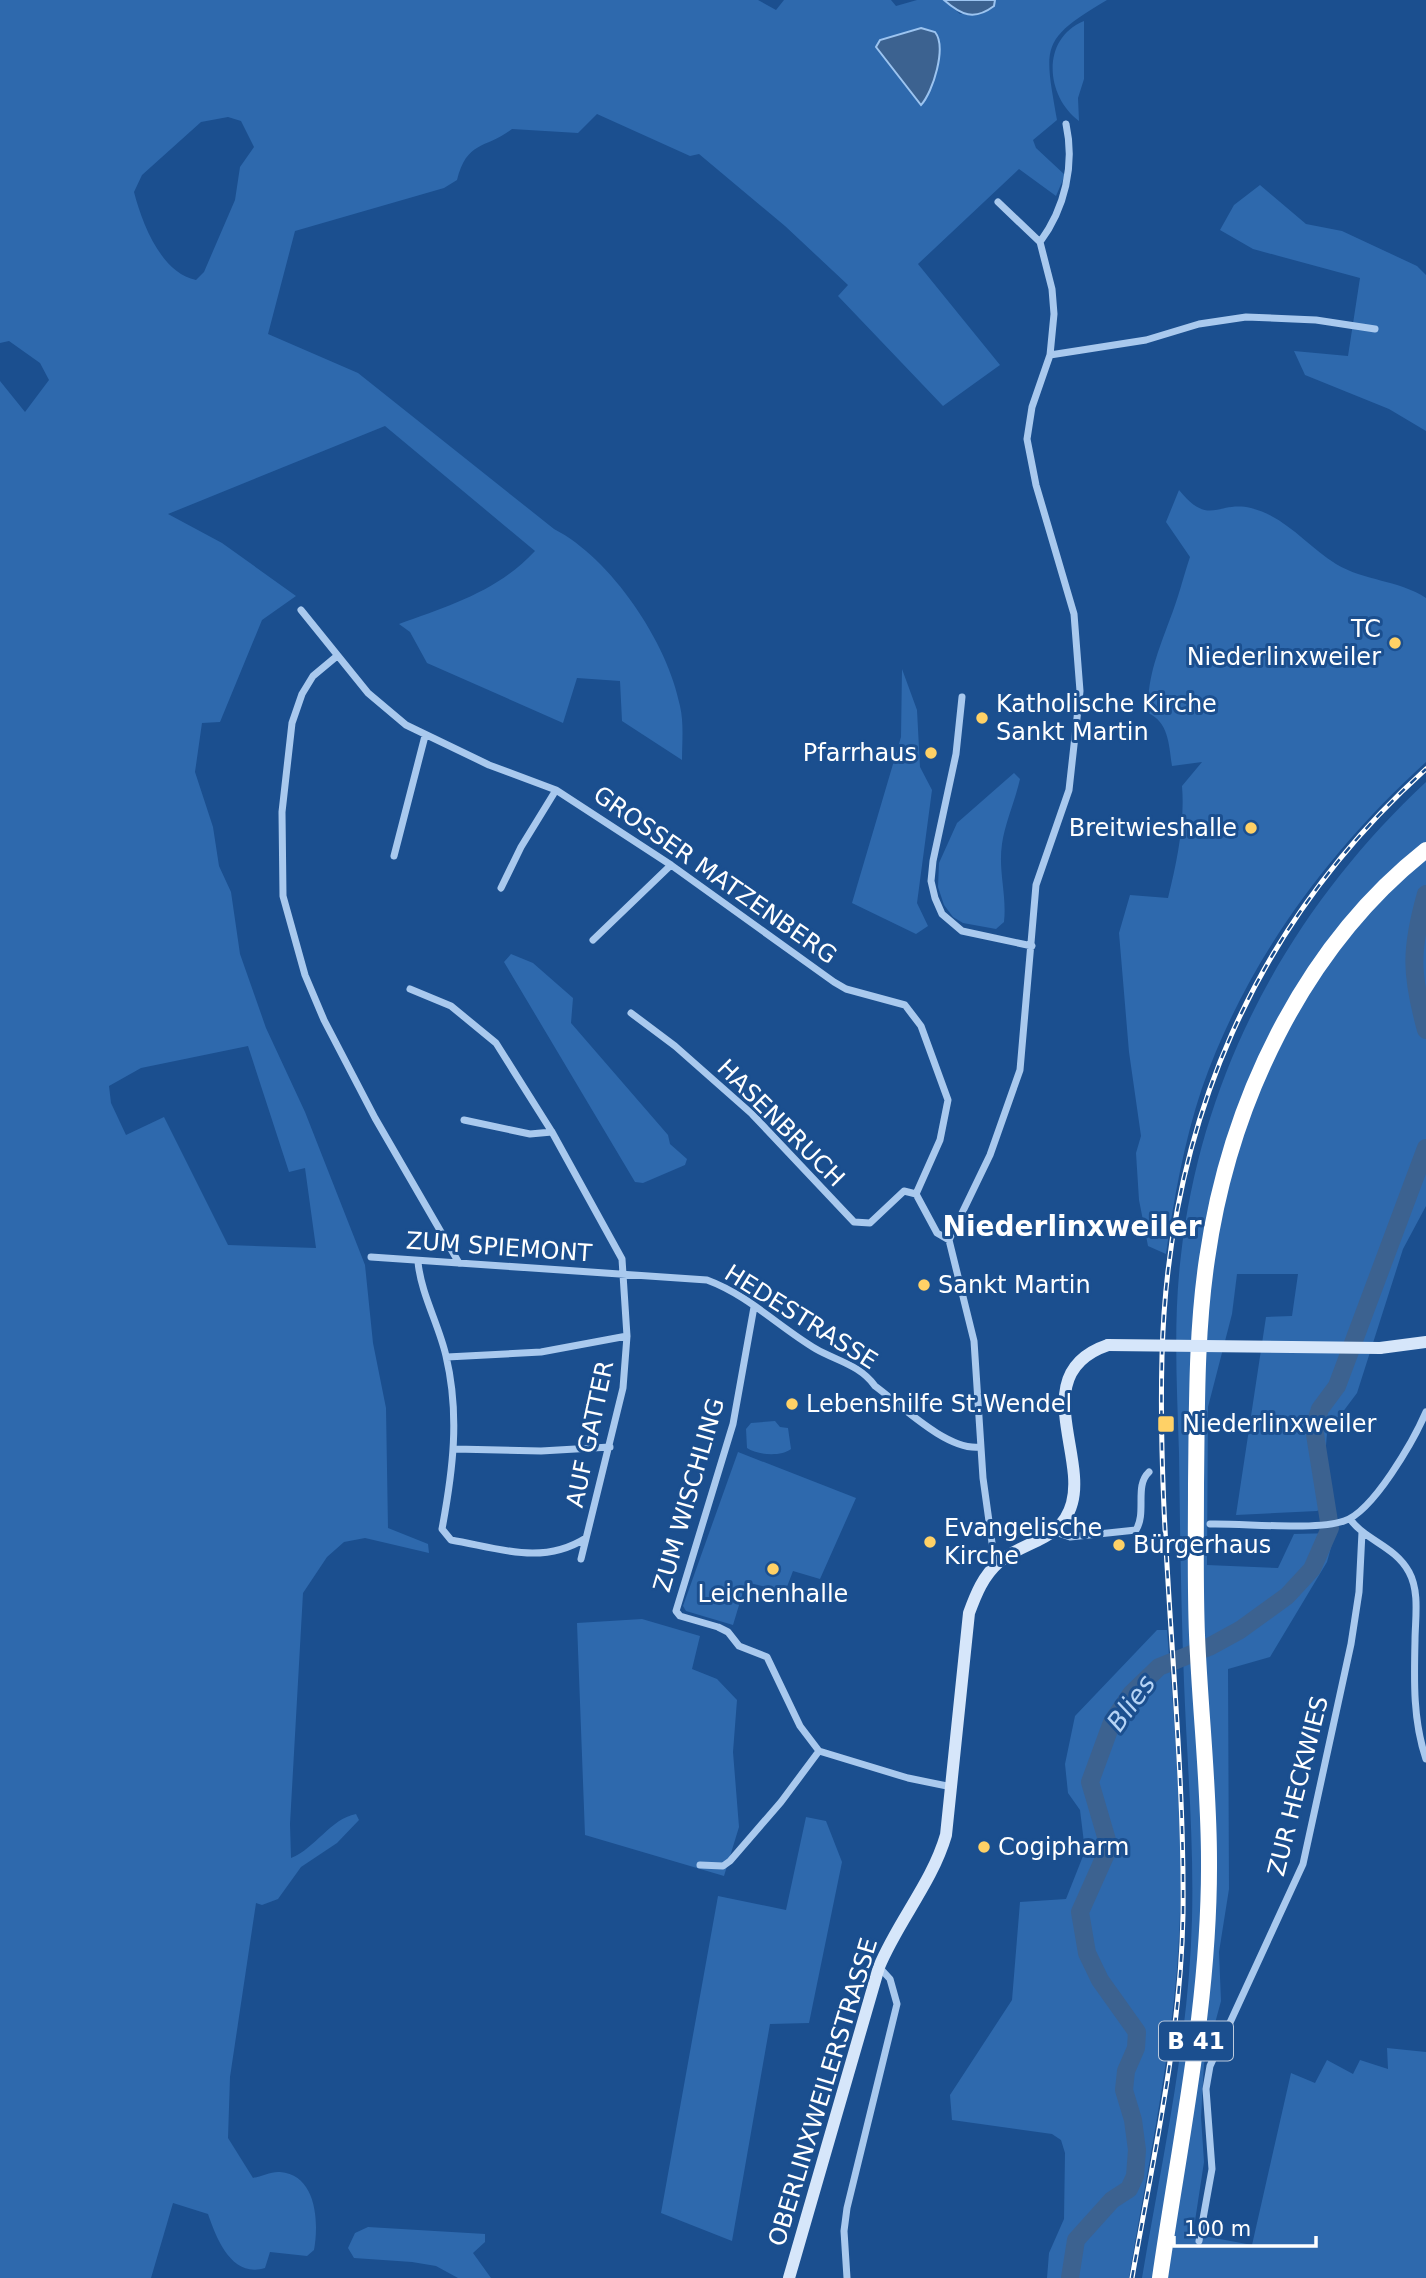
<svg xmlns="http://www.w3.org/2000/svg" width="1426" height="2278" viewBox="0 0 1426 2278" font-family="'DejaVu Sans',sans-serif">
<style>
.green{fill:#2e69ad;fill-rule:evenodd}
.water{fill:#3c6290;stroke:#9cc4f0;stroke-width:2}
.lines{fill:none;stroke-linecap:round;stroke-linejoin:round}
.river{stroke:#3c6290;stroke-width:18}
.street{stroke:#a9c9ee;stroke-width:7}
.secondary{stroke:#d6e6fa;stroke-width:12}
.highway{stroke:#fff;stroke-width:16}
.rail-casing{stroke:#fff;stroke-width:5}
.rail{stroke:#1b4f8f;stroke-width:2.5;stroke-dasharray:8;stroke-linecap:butt}
.secondary-bridge{stroke:#d6e6fa;stroke-width:12}
.poi-dot{fill:#ffd166;stroke:#1b4f8f;stroke-width:2.5}
.labels{text-anchor:middle;stroke-width:6;stroke-linejoin:round;paint-order:stroke}
.shield{fill:#1b4f8f;stroke:#bbcadd;stroke-width:2}
.shield-label{font-size:23px;font-weight:bold;fill:#fff}
.poi-label{font-size:24px;fill:#fff;stroke:#1b4f8f;text-anchor:start}
.street-label{font-size:24px;fill:#fff;stroke:#1b4f8f}
.water-label{font-size:26px;font-style:italic;fill:#b5d3f5;stroke:#1b4f8f}
.quarter-label{font-size:28px;font-weight:bold;fill:#fff;stroke:#1b4f8f}
</style>
<rect width="100%" height="100%" fill="#1b4f8f"/>
<path class="green" d="M0,0H758L776,10L784,0H891L896,6L917,0H944L960,14L989,10L995,0H1107C1040,40 1044,45 1057,120L1033,140L1036,148L1065,175L1056,196L1019,169L918,264L1000,365L943,406L838,296L848,285L785,226L699,154L690,156L597,114L578,133L512,129C486,149 467,140 457,180L444,188L295,231L268,334L358,373L554,529C611,558 668,643 680,706C684,723 682,743 682,760L622,721L620,681L577,678L563,723L427,663L410,632L399,624C449,606 498,591 535,551L385,426L168,514L222,543L296,596L262,620L220,722L202,723L195,772L213,827L219,866L231,892L240,954L266,1028L305,1112L365,1265L373,1343L386,1408L388,1528L428,1544L429,1553L365,1538L344,1542L327,1557L303,1593L290,1824L291,1858C316,1848 330,1819 356,1814L359,1820L337,1843L301,1867L278,1899L262,1905L256,1903L230,2077L228,2138L253,2178C260,2177 272,2171 280,2172C317,2175 319,2223 314,2250L307,2256L270,2252L265,2268C232,2278 217,2240 208,2214L173,2203L151,2278H0V381L25,412L49,380L40,363L9,341L0,343ZM228,117L241,121L254,147L240,167L235,200L204,272L196,280C161,273 142,223 134,192L142,175L201,122ZM248,1046L289,1172L305,1168L316,1248L228,1245L164,1117L126,1135L111,1103L109,1086L141,1068Z
M1084,21V79L1078,98L1079,121C1046,97 1040,39 1084,21Z
M1260,185L1306,224L1342,231L1417,266L1426,275V431L1389,409L1305,375L1294,351L1348,356L1360,278L1253,249L1220,230L1234,205Z
M1179,490C1210,528 1217,500 1251,508C1286,517 1307,546 1336,564C1364,581 1399,580 1426,598V762C1328,851 1246,962 1202,1088C1184,1142 1174,1198 1166,1254L1148,1246L1139,1200L1136,1153L1141,1136L1129,1052L1119,933L1130,895L1168,898C1177,862 1185,823 1182,786L1202,762L1172,766C1169,746 1169,722 1148,713C1147,677 1158,652 1170,619C1178,599 1183,578 1190,557L1166,522Z
M902,669L917,710L920,767L932,790L917,903L928,926L916,934L852,903L901,737Z
M1014,773L1020,779C1015,801 1005,823 1002,844C998,871 1007,895 1004,922L996,929L963,923L953,917L944,905L938,887L939,863L957,823Z
M1426,782V1206L1403,1249L1357,1393L1327,1433L1324,1471L1332,1496L1325,1506L1317,1511L1236,1515L1266,1317L1292,1316L1298,1274H1237L1232,1314L1208,1407L1207,1565L1278,1568L1294,1534L1335,1533L1327,1562L1270,1657L1228,1669L1229,1889L1219,1952L1221,2001L1204,2064L1201,2117L1204,2162L1193,2234L1252,2245L1291,2073L1315,2083L1327,2060L1353,2074L1360,2060L1388,2069L1387,2048L1426,2052V2278H1142C1162,2159 1189,2039 1192,1919C1194,1840 1187,1761 1184,1682C1181,1605 1180,1529 1179,1453C1177,1387 1173,1321 1181,1255C1202,1071 1291,908 1426,782Z
M511,954L533,963L573,998L571,1023L668,1135L670,1144L687,1159L685,1165L643,1183L635,1182L504,962Z
M775,1421L780,1427L788,1428L791,1449C781,1457 757,1455 747,1448L746,1429L751,1423Z
M738,1452L856,1498L820,1579L793,1571L785,1592L746,1582L733,1625L686,1611L683,1606Z
M642,1619L700,1636L692,1669L717,1679L737,1700L733,1752L739,1827L724,1876L585,1835L577,1623Z
M1157,1630H1167C1176,1742 1186,1858 1177,1969C1168,2073 1146,2176 1129,2278H1047L1049,2253L1064,2219L1065,2153L1061,2140L1052,2134L952,2120L950,2095L1012,2000L1020,1902L1066,1899L1085,1851L1080,1810L1068,1793L1065,1764L1075,1716Z
M806,1817L826,1821L842,1862L809,2023L770,2024L732,2241L661,2213L718,1896L786,1910Z
M368,2227L485,2234V2242L473,2253L491,2278H458L436,2266L412,2262L354,2258L348,2248L355,2233Z"/>
<path class="water" d="M944,0H995L994,6C974,21 961,15 944,0Z
M921,28L935,32C947,47 933,92 921,105L876,47L880,40Z"/>
<g class="lines">
<path class="river" d="M1426,894C1410,950 1411,975 1426,1030
M1070,2278L1076,2240L1112,2200L1129,2189L1135,2176L1137,2150L1133,2120L1124,2090L1126,2071L1136,2048L1137,2032L1100,1980L1087,1953L1080,1912L1109,1847L1090,1782L1112,1722L1131,1694L1159,1667L1209,1647L1240,1630L1287,1596L1312,1569L1330,1528L1314,1428L1320,1409L1337,1386L1426,1148"/>
<path class="street" d="M998,202L1040,242L1052,289L1054,314L1050,355L1032,407L1027,439L1036,485L1074,614L1080,691L1069,790L1036,885L1020,1070L990,1155L949,1240L974,1341L983,1478L993,1550L999,1562
M1040,242C1065,208 1075,165 1066,124
M1050,355L1146,340L1199,324L1246,317L1316,320L1375,329
M301,610L368,693L406,725L489,765L556,790L671,865L834,982L846,989L905,1005L921,1026L948,1100L940,1140L916,1194L937,1233L949,1240
M337,656L313,676L302,694L292,723L282,812L283,896L305,975L324,1020L375,1118L459,1263
M962,697L956,754L933,861L931,881L935,898L942,914L962,931L1032,946
M394,856L425,736
M501,888L521,847L556,790
M593,940L671,865
M410,989L451,1006L496,1043L552,1132L622,1259L627,1336L623,1388L581,1559
M631,1013L675,1046L752,1114L854,1222L870,1223L904,1191L916,1194
M464,1120L530,1134L552,1132
M371,1257L707,1280C748,1295 779,1327 816,1349C837,1361 860,1365 875,1386C901,1405 947,1451 980,1447
M418,1262C421,1294 439,1325 446,1356C460,1415 453,1470 442,1529L451,1540C498,1548 542,1566 586,1538
M754,1307L733,1424L676,1611L680,1616L718,1627L728,1632L739,1646L767,1657L800,1726L819,1751L908,1778L952,1787
M447,1357L541,1352L627,1336
M455,1449L541,1451L610,1447
M1350,1519C1366,1541 1395,1546 1409,1572C1420,1592 1415,1620 1415,1641C1414,1681 1413,1721 1426,1759
M1210,1524C1243,1523 1315,1531 1344,1521C1373,1512 1414,1440 1426,1412
M1055,1532L1070,1537L1136,1530C1147,1512 1134,1486 1149,1472
M700,1865L723,1866L730,1861L781,1802L819,1751
M1199,2241L1212,2169L1206,2089L1210,2066L1303,1864L1351,1644L1359,1592L1362,1532
M847,2278L844,2231L847,2208L897,2004L890,1979L879,1967"/>
<path class="secondary" d="M1380,1348L1426,1342
M789,2278L879,1967C898,1921 932,1883 946,1835L969,1613C976,1594 983,1576 999,1562C1025,1540 1062,1541 1072,1503C1086,1453 1028,1372 1108,1345"/>
<path class="highway" d="M1160,2278C1180,2139 1210,2001 1209,1860C1209,1785 1200,1710 1197,1635C1195,1584 1196,1534 1196,1484C1197,1409 1196,1333 1207,1259C1229,1105 1302,948 1426,850"/>
<defs>
<path id="rail" d="M1132,2278C1153,2158 1181,2036 1183,1914C1185,1728 1157,1542 1162,1356C1168,1125 1254,924 1426,769"/>
</defs>
<use href="#rail" class="rail-casing"/>
<use href="#rail" class="rail"/>
<path class="secondary-bridge" d="M1108,1345L1380,1348"/>
</g>
<g class="poi-dot">
<circle cx="1395" cy="643" r="7"/>
<circle cx="982" cy="718" r="7"/>
<circle cx="931" cy="753" r="7"/>
<circle cx="1251" cy="828" r="7"/>
<circle cx="924" cy="1285" r="7"/>
<circle cx="792" cy="1404" r="7"/>
<rect x="1157" y="1415" width="18" height="18" rx="3.5"/>
<circle cx="930" cy="1542" r="7"/>
<circle cx="1119" cy="1545" r="7"/>
<circle cx="773" cy="1569" r="7"/>
<circle cx="984" cy="1847" r="7"/>
</g>
<g class="labels">
<rect class="shield" x="1159" y="2021.5" width="74" height="39" rx="5"/>
<g class="shield-label">
<text x="1196" y="2049">B 41</text>
</g>
<g class="poi-label">
<text x="1381" y="637" text-anchor="end">TC<tspan x="1381" dy="28">Niederlinxweiler</tspan></text>
<text x="996" y="712">Katholische Kirche<tspan x="996" dy="28">Sankt Martin</tspan></text>
<text x="917" y="761" text-anchor="end">Pfarrhaus</text>
<text x="1237" y="836" text-anchor="end">Breitwieshalle</text>
<text x="938" y="1293">Sankt Martin</text>
<text x="806" y="1412">Lebenshilfe St.Wendel</text>
<text x="1182" y="1432">Niederlinxweiler</text>
<text x="944" y="1536">Evangelische<tspan x="944" dy="28">Kirche</tspan></text>
<text x="1133" y="1553">Bürgerhaus</text>
<text x="773" y="1602" text-anchor="middle">Leichenhalle</text>
<text x="998" y="1855">Cogipharm</text>
</g>
<g class="street-label">
<text transform="translate(715 875) rotate(35)" y="8">GROSSER MATZENBERG</text>
<text transform="translate(781 1123) rotate(45)" y="8">HASENBRUCH</text>
<text transform="translate(499 1247) rotate(4)" y="8">ZUM SPIEMONT</text>
<text transform="translate(801 1317) rotate(32)" y="8">HEDESTRASSE</text>
<text transform="translate(590 1434) rotate(-78)" y="8">AUF GATTER</text>
<text transform="translate(689 1495) rotate(-74)" y="8">ZUM WISCHLING</text>
<text transform="translate(1298 1786) rotate(-76)" y="8">ZUR HECKWIES</text>
<text transform="translate(823 2092) rotate(-73)" y="8">OBERLINXWEILERSTRASSE</text>
</g>
<g class="water-label">
<text transform="translate(1131 1703) rotate(-54)" y="9">Blies</text>
</g>
<g class="quarter-label">
<text x="1072" y="1236">Niederlinxweiler</text>
</g>
</g>
<path d="M1174 2236v10h142v-10" fill="none" stroke="#ffffff" stroke-width="3.5"/>
<text x="1184" y="2236" font-size="21" fill="#ffffff" stroke="#1b4f8f" stroke-width="5" paint-order="stroke">100 m</text>
</svg>
